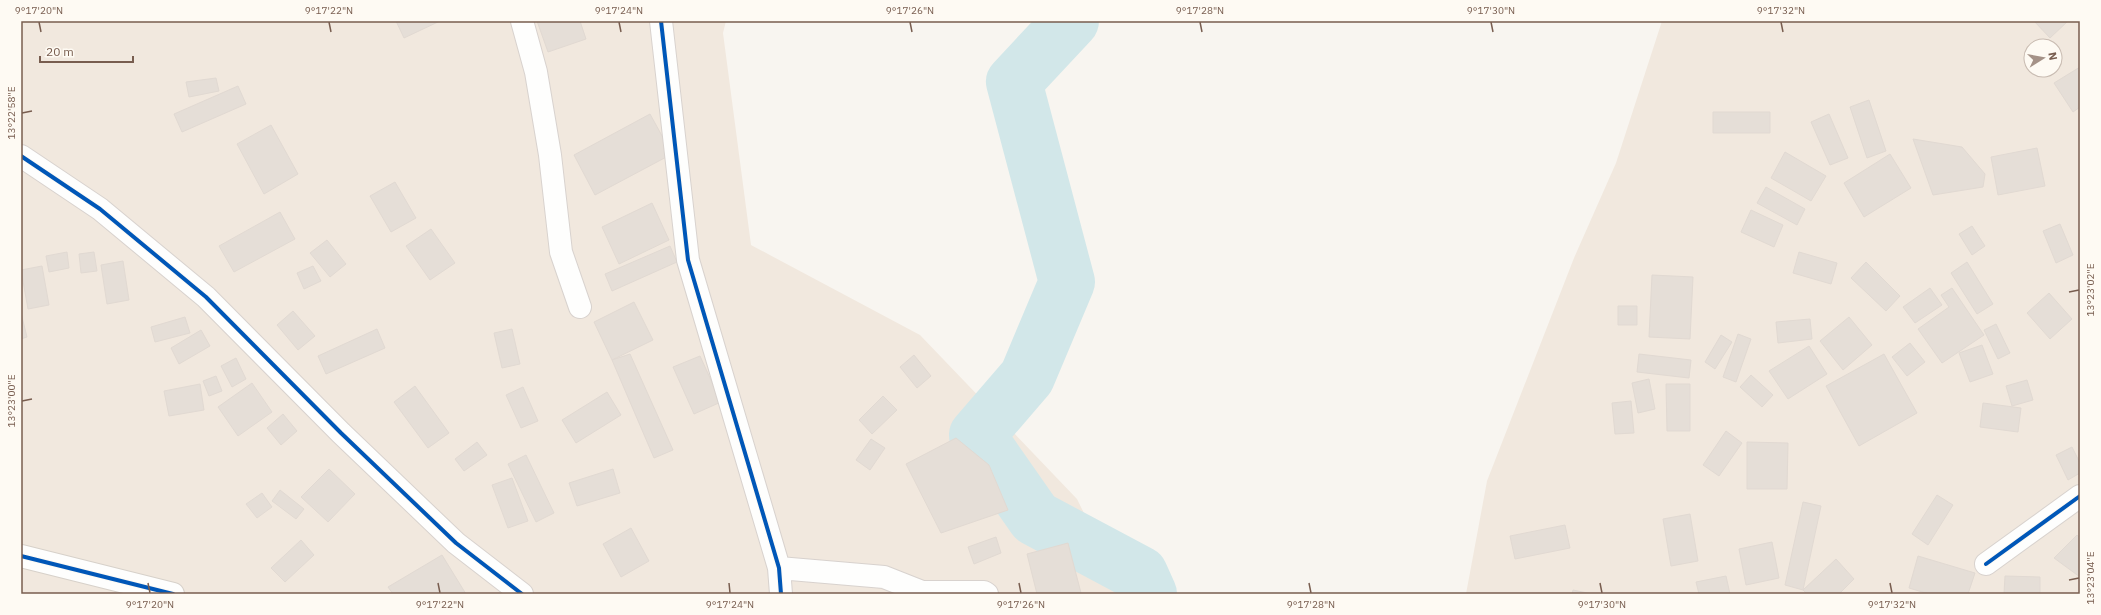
<svg xmlns="http://www.w3.org/2000/svg" width="2101" height="615" viewBox="0 0 2101 615" font-family="'IBM Plex Sans',sans-serif">
<style>
.residential{fill:#f1e8de;fill-rule:evenodd}
.lines{fill:none;stroke-linecap:round;stroke-linejoin:round}
.river{stroke:#d2e7e9;stroke-width:56}
.building{fill:#e5ded7;stroke:#e1d9d2}
.street-casing{stroke:#d8d2ce;stroke-width:24}
.secondary-casing{stroke:#d7d1ca;stroke-width:24}
.street{stroke:#fefefd;stroke-width:22}
.secondary{stroke:#fefefd;stroke-width:22}
.cycleway-casing{stroke:#fefaf3;stroke-width:6}
.cycleway{stroke:#0057b8;stroke-width:4}
.ticks{fill:none;stroke:#785d4f;stroke-width:1.5}
.neatline{fill:none;stroke:#785d4f;stroke-width:1.5}
.ticks-label{font-size:10px;text-anchor:middle;fill:#785d4f}
</style>
<rect width="100%" height="100%" fill="#f8f5f0"/>
<path class="residential" d="M21,21H726L723,33L751,245L920,335L1077,499L1124,594H21Z
M1662,21H2080V594H1466L1487,481L1574,258L1616,163ZM2031,46H2055V70H2031Z"/>
<g class="lines">
<path class="river" d="M1071,21L1014,82L1067,282L1027,377L977,435L1035,518L1140,574L1149,594"/>
</g>
<path class="building" d="M396,21H440L404,38Z
M537,21H580L586,39L548,52Z
M2034,21H2068L2050,38Z
M2080,67V107L2073,112L2054,83Z
M216,78L219,91L189,97L186,82Z
M238,86L246,104L182,132L174,114Z
M1869,100L1886,151L1867,158L1850,107Z
M1713,112H1770V133H1713Z
M650,114L672,154L595,195L574,155Z
M1829,114L1848,158L1830,165L1811,122Z
M271,125L298,174L264,194L237,144Z
M1913,139L1962,147L1985,174L1983,187L1933,195Z
M2037,148L2045,186L1998,195L1991,157Z
M1785,152L1826,176L1811,201L1771,178Z
M1890,154L1911,188L1864,217L1844,183Z
M395,182L416,218L391,232L370,196Z
M1766,187L1805,209L1797,225L1757,203Z
M652,203L669,240L619,264L602,227Z
M1751,210L1783,225L1774,247L1741,232Z
M280,212L295,239L234,272L219,246Z
M2060,224L2073,255L2056,263L2043,231Z
M1972,226L1985,246L1972,255L1959,234Z
M431,229L455,263L430,280L406,246Z
M327,240L346,264L330,277L310,253Z
M670,246L677,262L612,291L605,274Z
M67,252L69,268L49,272L46,256Z
M94,252L97,271L81,273L79,254Z
M1799,252L1837,263L1831,284L1793,273Z
M123,261L129,300L107,304L101,265Z
M1866,262L1900,296L1886,311L1851,278Z
M1967,262L1993,304L1977,314L1951,273Z
M42,266L49,305L28,309L21,270Z
M313,266L321,281L304,289L297,273Z
M1652,275L1693,277L1690,339L1649,337Z
M1930,288L1942,305L1915,323L1903,307Z
M1952,288L1984,335L1942,363L1918,329L1949,307L1941,295Z
M2049,293L2072,319L2050,339L2027,313Z
M634,302L653,340L612,360L594,322Z
M1618,306H1637V325H1618Z
M293,311L315,336L298,350L277,325Z
M21,313L27,337L21,339Z
M185,317L190,333L155,342L151,327Z
M1849,317L1872,345L1843,370L1820,341Z
M1810,319L1812,339L1778,343L1776,322Z
M1996,324L2010,353L1998,359L1984,330Z
M377,329L385,348L326,374L318,356Z
M512,329L520,364L502,368L494,333Z
M201,330L210,346L179,364L171,348Z
M1738,334L1751,339L1736,382L1723,377Z
M1721,335L1732,342L1715,369L1705,362Z
M1910,343L1925,362L1907,376L1892,357Z
M1982,345L1993,374L1970,382L1959,353Z
M1809,346L1827,374L1788,399L1769,371Z
M630,354L673,450L654,458L612,360Z
M1639,354L1691,360L1689,378L1637,372Z
M1884,354L1917,413L1859,446L1826,386Z
M914,355L931,376L917,388L900,367Z
M700,356L721,402L694,414L673,367Z
M236,358L246,379L232,387L221,366Z
M1751,375L1773,395L1762,407L1740,387Z
M216,376L222,391L209,396L203,381Z
M1649,379L1655,409L1638,413L1632,383Z
M2027,380L2033,400L2012,406L2006,386Z
M252,383L272,412L238,436L218,407Z
M200,384L204,410L169,416L164,391Z
M1666,384H1690V431H1667Z
M415,386L449,433L428,448L394,402Z
M523,387L538,421L521,428L506,395Z
M607,392L621,415L576,443L562,420Z
M883,396L897,410L872,434L859,420Z
M1631,401L1634,433L1615,434L1612,403Z
M1983,403L2021,408L2018,432L1980,427Z
M283,414L297,431L281,445L267,428Z
M1726,431L1742,443L1719,476L1703,465Z
M956,438L989,465L1008,510L941,533L906,464Z
M871,439L885,448L870,470L856,460Z
M477,442L487,455L464,471L455,459Z
M1747,442L1788,443L1787,489H1747Z
M2072,447L2080,463V473L2068,480L2056,455Z
M526,455L554,513L536,522L508,464Z
M329,469L355,494L328,522L301,497Z
M613,469L620,493L577,506L569,483Z
M512,478L528,521L508,528L492,485Z
M280,490L304,509L296,519L272,501Z
M262,493L272,507L257,518L246,504Z
M1937,495L1953,505L1928,545L1912,534Z
M1803,502L1821,506L1803,590L1785,585Z
M1690,514L1698,561L1671,566L1663,519Z
M1565,525L1570,548L1515,559L1510,536Z
M631,528L649,561L621,577L603,544Z
M2077,535L2080,538V577L2054,558Z
M996,537L1001,553L974,564L968,547Z
M301,540L314,555L285,582L271,568Z
M1772,542L1779,578L1746,585L1739,549Z
M1068,543L1081,593L1037,594L1027,554Z
M442,555L466,594H393L388,587Z
M1918,556L1975,573L1968,594H1929L1909,588Z
M1836,559L1854,579L1839,594H1807L1803,590Z
M1726,576L1730,594H1699L1696,582Z
M2005,576L2040,577V594H2004Z
M1573,590L1592,594H1572Z"/>
<g class="lines">
<defs>
<path id="street" d="M522,21L536,72L550,155L561,252L580,307
M661,21L688,260L779,568L781,594
M21,156L100,209L206,297L341,433L456,543L522,594
M1986,564L2080,496
M779,568L884,577L922,592H984L987,594"/>
<path id="secondary" d="M21,556L173,594"/>
</defs>
<use href="#street" class="street-casing"/>
<use href="#secondary" class="secondary-casing"/>
<use href="#street" class="street"/>
<use href="#secondary" class="secondary"/>
<defs>
<path id="cycleway" d="M661,21L688,260L779,568L781,594
M21,156L100,209L206,297L341,433L456,543L522,594
M21,556L173,594
M1986,564L2080,496"/>
</defs>
<use href="#cycleway" class="cycleway-casing"/>
<use href="#cycleway" class="cycleway"/>
</g>
<path class="ticks" d="M39,22L41,32M329,22L331,32M619,22L621,32M910,22L912,32M1200,22L1202,32M1491,22L1493,32M1781,22L1783,32M22,113L32,111M2069,292L2079,290M22,401L32,399M2069,580L2079,578M148,583L150,593M438,583L440,593M729,583L730,593M1019,583L1021,593M1309,583L1311,593M1600,583L1602,593M1890,583L1892,593"/>
<rect width="2101" height="615" fill="none" stroke="#fefaf3" stroke-width="44"/>
<g transform="translate(2043 58) rotate(79)"><circle r="19" fill="#fefaf3" stroke="#c8bbb1"/>
<path d="M0-3L7 15L0 10L-7 15Z" fill="#a59287"/>
<text y="-6" font-size="11" font-weight="bold" text-anchor="middle" fill="#785d4f">N</text>
</g>
<path d="M40 56v6h93v-6" fill="none" stroke="#785d4f" stroke-width="2"/>
<text x="46" y="56" font-size="12" fill="#785d4f" stroke="#fefaf3" stroke-width="3" paint-order="stroke">20 m</text>
<rect x="22" y="22" width="2057" height="571" class="neatline"/>
<g class="ticks-label">
<text x="39" y="14">9°17'20"N</text>
<text x="329" y="14">9°17'22"N</text>
<text x="619" y="14">9°17'24"N</text>
<text x="910" y="14">9°17'26"N</text>
<text x="1200" y="14">9°17'28"N</text>
<text x="1491" y="14">9°17'30"N</text>
<text x="1781" y="14">9°17'32"N</text>
<text transform="translate(11 113) rotate(-90)" y="4">13°22'58"E</text>
<text transform="translate(2090 290) rotate(-90)" y="4">13°23'02"E</text>
<text transform="translate(11 401) rotate(-90)" y="4">13°23'00"E</text>
<text transform="translate(2090 578) rotate(-90)" y="4">13°23'04"E</text>
<text x="150" y="608">9°17'20"N</text>
<text x="440" y="608">9°17'22"N</text>
<text x="730" y="608">9°17'24"N</text>
<text x="1021" y="608">9°17'26"N</text>
<text x="1311" y="608">9°17'28"N</text>
<text x="1602" y="608">9°17'30"N</text>
<text x="1892" y="608">9°17'32"N</text>
</g>
</svg>
